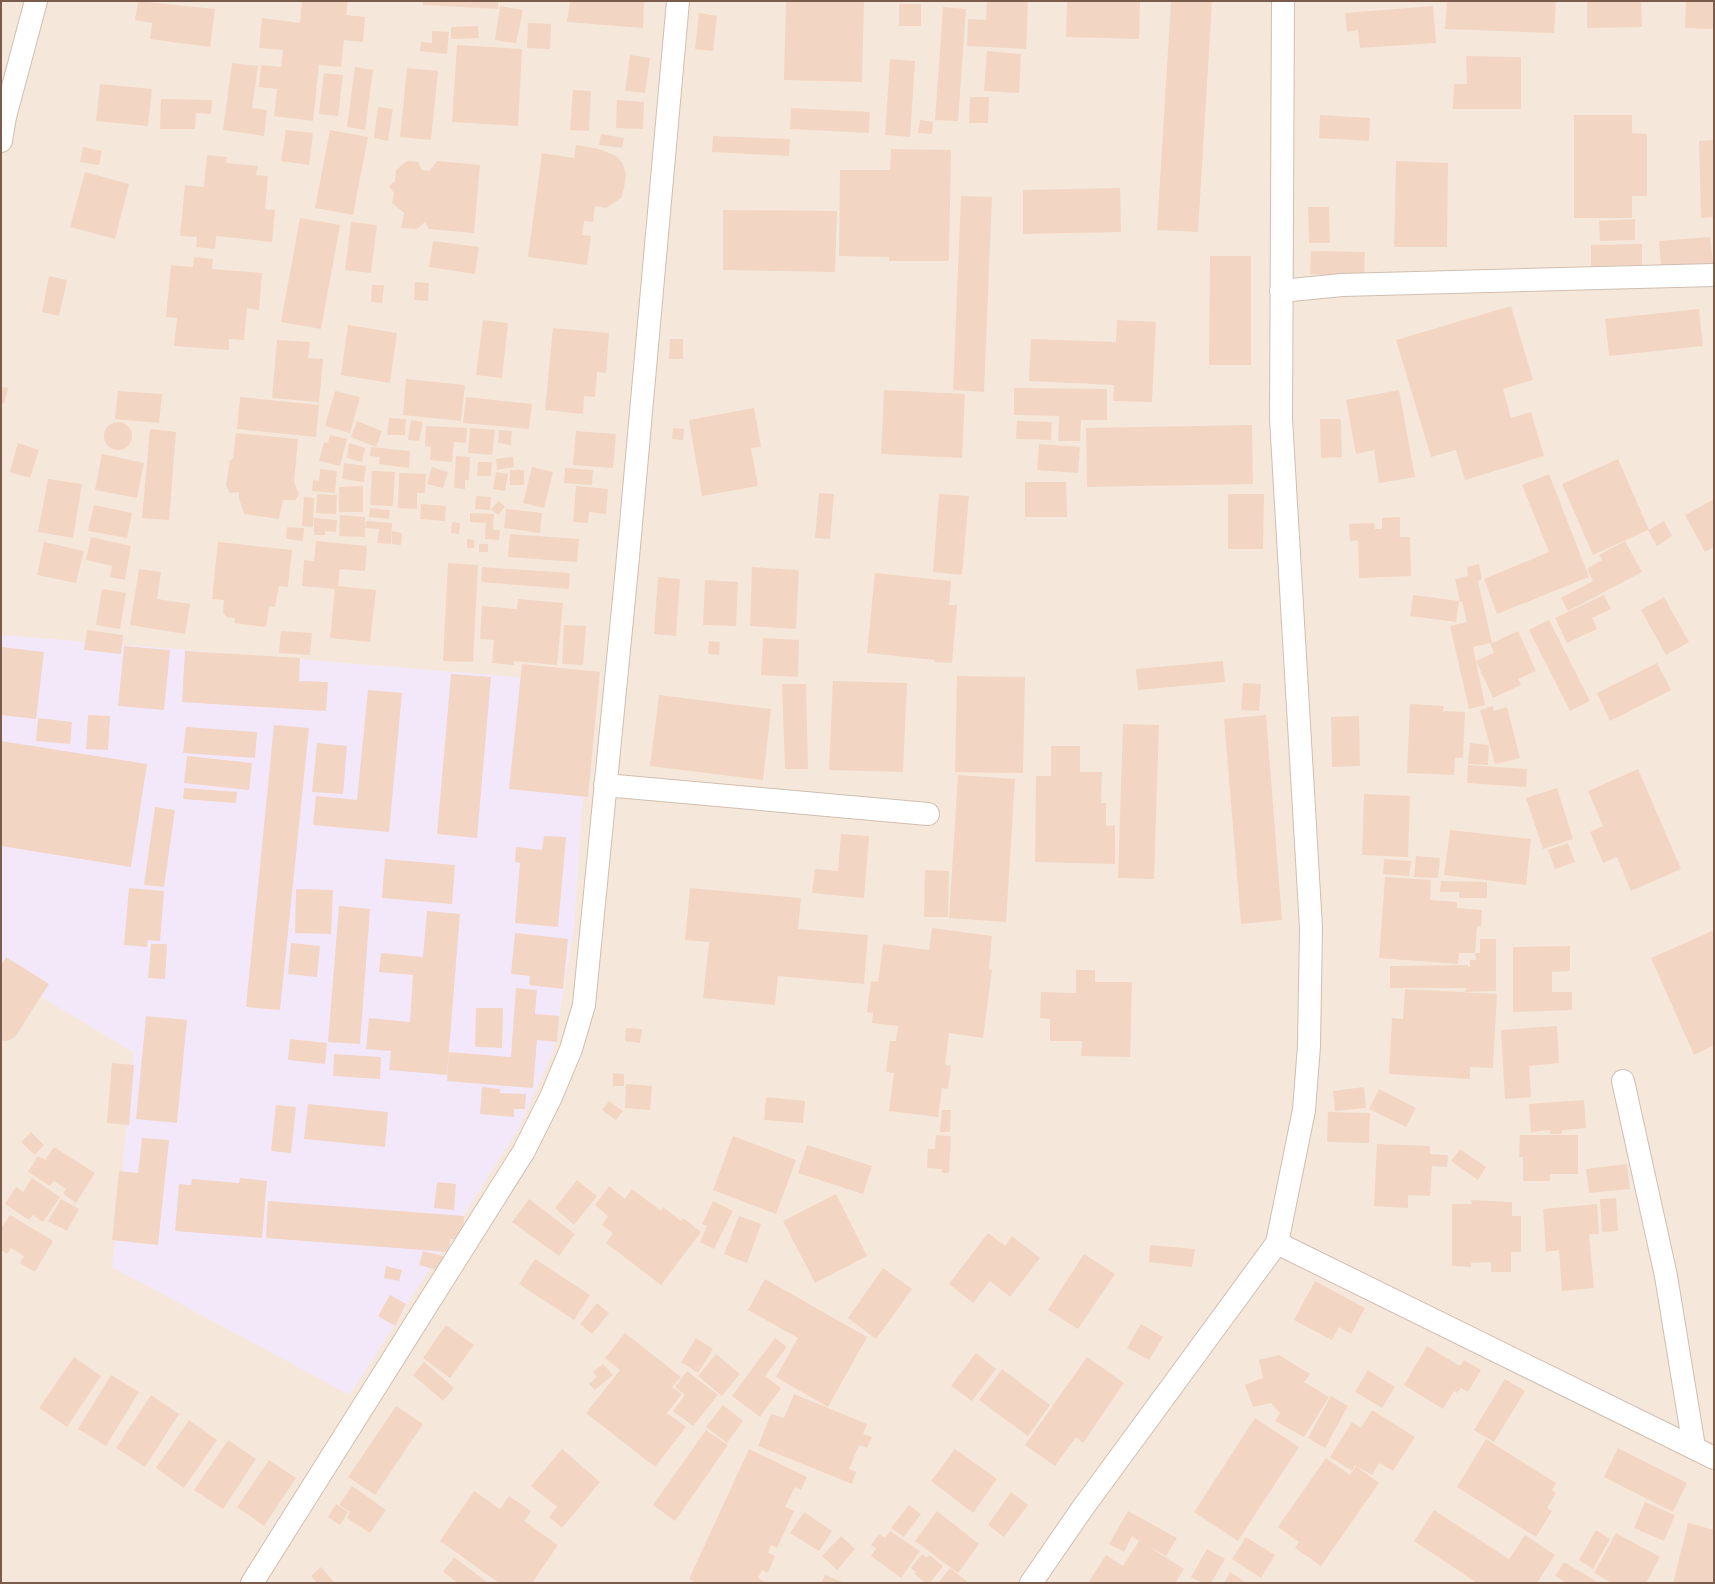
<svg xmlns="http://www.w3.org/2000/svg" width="1715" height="1584" viewBox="0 0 1715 1584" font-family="'Work Sans',sans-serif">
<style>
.residential{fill:#f5e8da}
.education{fill:#f3e8fa}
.building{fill:#f3d5c3}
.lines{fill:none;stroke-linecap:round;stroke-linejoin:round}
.street-casing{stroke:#d1beb0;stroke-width:24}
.street{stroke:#fff;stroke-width:22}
</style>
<rect width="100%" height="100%" fill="#fdf6ec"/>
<path class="residential" d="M1,1H1714V1583H1Z"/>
<path class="education" d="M1,635L591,683L574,928L553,1052L519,1128L350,1395L112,1267L134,1053L1,972Z"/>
<path class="building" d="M138,1L215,9L210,47L150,39L152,23L135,20Z
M302,1H348L346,15L365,17L363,42L344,40L341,67L319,65L313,121L274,116L277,89L259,87L261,65L281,67L283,50L259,48L262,18L300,23Z
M423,1H498V9L423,5Z
M570,1H644L643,28L567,22Z
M786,1H864L862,82L784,80Z
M987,1H1028L1026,49L967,46L968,19L986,20Z
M1067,1H1140L1139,39L1066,37Z
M1171,1H1212L1198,232L1157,230Z
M1447,1H1556L1554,33L1445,29Z
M1587,1H1641L1642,27L1587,28Z
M1686,1H1714V29L1685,28Z
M899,4H921V26H899Z
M500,6L523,10L516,43L495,40Z
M1433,6L1436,43L1360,48L1358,30L1347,32L1345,13Z
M943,7L966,9L958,121L935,120Z
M699,13L717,16L713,51L695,49Z
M528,23L551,24L550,49L527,48Z
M478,26L479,38L451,39V27Z
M432,31L449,32L447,54L420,51L421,42L432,43Z
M457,45L522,49L518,126L452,122Z
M987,51L1021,54L1019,93L984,91Z
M630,55L650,58L645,93L625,91Z
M1466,56L1521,57V109H1453L1454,84H1467Z
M890,59L915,61L910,137L885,135Z
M232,63L258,66L252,108L267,110L264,136L223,130Z
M355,67L373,70L365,130L347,127Z
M407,68L438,71L431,140L400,137Z
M324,73L343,75L338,116L319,114Z
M100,84L152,89L148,126L96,121Z
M573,90L591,91L589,131L570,130Z
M970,97H989L988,123H969Z
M161,99L212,100L211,114L196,113L195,129H160Z
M617,100L644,102L643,129L616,128Z
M378,107L393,109L388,141L374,138Z
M791,108L870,112L869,133L790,129Z
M1320,115L1370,118L1369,141L1319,138Z
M1574,115H1632V133L1647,134V196H1632V218H1574Z
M920,120L933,122L932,134L918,133Z
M286,130L313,133L309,165L281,161Z
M330,130L368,137L353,215L315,208Z
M601,134L624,138L622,148L599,145Z
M713,136L790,139L789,156L712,152Z
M1714,140V217L1701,218L1699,141Z
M576,145L599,149L616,156L622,162L626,174L624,188L621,198L606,208L595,206L593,222L584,221L582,235L591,236L587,265L528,257L542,153L574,158Z
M83,147L102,151L99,165L80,162Z
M891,149L951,150L949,261H889V257L839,256L840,170H890Z
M207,155L227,157L226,163L258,166L256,175L268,176L265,209L275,210L272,242L216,236L215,249L196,247L197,237L180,236L185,185L204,187Z
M407,161L418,162L422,170L429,171L437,161L480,165L474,233L429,229L425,222L417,229L401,228L404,213L392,203L394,193L389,186L395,181L396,170Z
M1396,161L1448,163L1447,247H1394Z
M85,172L129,184L115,239L70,227Z
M1120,188L1121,232L1023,234V190Z
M961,196L992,197L984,392L953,390Z
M1308,207H1329L1330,243H1309Z
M723,210L837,211L835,272L723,270Z
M300,218L340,225L321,329L281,322Z
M1635,219V240L1600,241L1599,221Z
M351,222L377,225L371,273L345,270Z
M1710,237L1713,263L1661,268L1659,241Z
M433,241L479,247L475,274L429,267Z
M1642,244V265L1591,266V245Z
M1311,251L1365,252L1364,277L1310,274Z
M1210,256H1251V365H1209Z
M194,257L213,259L212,269L262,273L259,310L247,308L244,340L229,339V350L174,346L177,318L166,317L171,265L193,267Z
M49,276L67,280L59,316L42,312Z
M415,282L429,283L428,301L414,300Z
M372,285H384L382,303L371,302Z
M1511,306L1533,380L1503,389L1511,418L1531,412L1544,456L1465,480L1456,450L1431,457L1396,340Z
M1699,309L1703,346L1609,356L1605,319Z
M483,320L508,323L502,378L476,375Z
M1117,320L1156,322L1152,402L1113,401L1114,385L1029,381L1031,339L1116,342Z
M348,325L397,333L390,383L341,375Z
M553,328L609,333L606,373L597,372L595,397L584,396L583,414L545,410Z
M670,339H683V359H669Z
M277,340L310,342L308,358L323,359L319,402L272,398Z
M406,379L465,385L461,421L403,415Z
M1,387L8,388L4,404L1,403Z
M1014,388L1107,389V420H1081L1080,441H1058L1059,416L1014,415Z
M884,390L965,394L962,458L881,454Z
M1399,390L1415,477L1379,483L1374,450L1356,454L1346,400Z
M118,391L162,394L159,423L115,419Z
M335,391L360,397L350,433L325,426Z
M240,397L319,405L316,437L237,429Z
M466,397L532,404L529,429L463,423Z
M754,408L761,447L751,448L758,486L702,496L689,420Z
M389,418L406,419L405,435H387Z
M1320,419H1341L1342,457L1321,458Z
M411,420L423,422L419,441L408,440Z
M357,421L382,431L376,447L351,437Z
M1017,421L1052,422L1051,440L1016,439Z
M104 436a14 14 0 1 1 28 0a14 14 0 1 1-28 0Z
M1252,425L1253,484L1087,487L1086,428Z
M426,426L467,428L466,443L454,442L452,462L430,460L431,447L425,446Z
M470,428L495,430L492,455L468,453Z
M673,428L684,429L683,440L672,439Z
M150,429L176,432L169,520L142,518Z
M499,430L512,431L511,445L498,443Z
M576,431L616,434L613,468L573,465Z
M236,433L298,439L294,482L299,494L295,500H283L279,519L244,514L239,498V492L230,493L227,488L226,484L230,461L233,458Z
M330,435L347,439L340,466L319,461L324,442L328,443Z
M18,443L39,450L30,478L10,472Z
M349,443L365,448L362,462L347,458Z
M1039,444L1080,447L1078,473L1037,470Z
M371,447L410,451L409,468L379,464L380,457L370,456Z
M102,454L144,463L137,498L95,490Z
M456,456L470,457L469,480H465V489L454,488Z
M513,457L514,467L497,470L496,459Z
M1618,459L1649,530L1664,521L1672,536L1657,546L1648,530L1593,555L1562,484Z
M478,462H492L491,476H477Z
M344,463L366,466L364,482L342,479Z
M432,467L448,472L443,488L427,484Z
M532,467L553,472L544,508L523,503Z
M565,468L593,470L592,485L564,483Z
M320,469L337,471L335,493L312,491L313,480L319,481Z
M510,470H524V485H510Z
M372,471L395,472L393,506L370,505Z
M496,472L508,474L505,491L493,489Z
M399,473L426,474L425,493H417V509L398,508Z
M1549,474L1589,577L1497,614L1484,579L1549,552L1522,485Z
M48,479L82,484L73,538L38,532Z
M1025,482H1066L1067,517H1025Z
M363,486V512H339V487Z
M576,486L608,489L606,514L589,512L588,523L573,522Z
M819,493L834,494L830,539L815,538Z
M317,494L337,495L336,514L316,513Z
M939,494L969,496L962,575L933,572Z
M1228,494H1264L1263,549H1228Z
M476,496L491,497L490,510L475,509Z
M304,497L314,498L313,527L302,526Z
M1714,499V547L1705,552L1685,515Z
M499,501L505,507L498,515L491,509Z
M421,504L446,506L445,521L420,519Z
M94,505L132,513L127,538L88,531Z
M370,508L390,510L389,519L369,517Z
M506,509L542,513L540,533L504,528Z
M470,513L494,514L493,530H500L499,540L485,539L486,523L470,522Z
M340,515L365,517V537L339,536Z
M1400,517V537H1410L1411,576L1359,578L1358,540L1350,541L1349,524L1374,523L1375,529H1382V518Z
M314,518L337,520L336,532L325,531V535H314Z
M366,521L392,523L391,544L377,543L379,529L365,528Z
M452,522L460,523L459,534L451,533Z
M287,527L304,528L303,541L286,539Z
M392,531L402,533L401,545L392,544Z
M510,534L579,539L577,562L508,557Z
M91,537L131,546L125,580L110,577L112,566L86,560Z
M467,539L474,540V548H467Z
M316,541L367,546L365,571L340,569L338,586L376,590L370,642L330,638L335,589L302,586L304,560L314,561Z
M1625,541L1642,572L1568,611L1561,598L1593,581L1587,569L1602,560L1599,555Z
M44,542L84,551L76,583L37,575Z
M218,542L292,550L288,587L279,586L275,607L269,606L266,627L234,623L235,618L226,617L223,612L224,600L212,599Z
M479,544H488V552H479Z
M448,563L478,565L473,662L443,661Z
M1479,564L1482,579L1478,581L1492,643L1518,631L1536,671L1518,679L1521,685L1493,698L1476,661L1494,653L1490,643L1473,647L1485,705L1469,709L1450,626L1467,622L1462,601L1460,602L1455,579L1468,576L1467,567Z
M482,567L570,573L569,589L481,582Z
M752,567L799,570L796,629L750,626Z
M139,569L161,572L157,599L190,604L185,634L130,625Z
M875,573L951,581L949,605H957L952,663L935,662V660L867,653Z
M658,577L680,579L676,636L654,634Z
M705,580L738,582L736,626L703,625Z
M102,589L126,593L120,629L96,625Z
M1413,595L1459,601L1456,622L1410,616Z
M1604,595L1611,609L1592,618L1597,629L1567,643L1555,618Z
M1664,597L1689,642L1666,655L1641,610Z
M518,599L563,603L557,665L514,661V665L492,663L494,640L480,639L482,606L517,609Z
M1549,620L1590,701L1570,711L1529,630Z
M564,625L586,626L583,665L562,664Z
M87,630L123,635L121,654L84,650Z
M281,631L312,633L310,655L279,653Z
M763,638L799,640L798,677L761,675Z
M709,641L720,642L719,655L708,654Z
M124,646L170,650L164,710L118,706Z
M1,647L44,652L36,719L1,715Z
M185,651L300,658L299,681L328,682L326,711L182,702Z
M1223,661L1225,682L1138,690L1136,669Z
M1657,663L1671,690L1610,721L1597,693Z
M522,664L600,672L588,797L509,789Z
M451,674L491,677L477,838L437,834Z
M957,676L1025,677L1023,773L955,772Z
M833,681L907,683L903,772L829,770Z
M1243,683L1261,684L1259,711L1241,710Z
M782,684H806L808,769H785Z
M368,690L402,693L389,832L313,825L316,796L357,800Z
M659,695L771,709L763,780L650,766Z
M1410,704L1444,706L1443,711L1465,712L1463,758H1455L1454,775L1407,773Z
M1493,706L1494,711L1507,707L1520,758L1495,764L1480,710Z
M88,715L110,716L108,750L86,749Z
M1266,715L1282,920L1241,924L1224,719Z
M1359,716L1360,766L1332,767L1331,717Z
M38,718L72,722L70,744L36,741Z
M1123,724L1159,725L1154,879L1118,878Z
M274,725L309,728L280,1010L246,1007Z
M186,727L257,732L255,758L183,753Z
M1,741L147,764L131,867L1,846Z
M317,743L347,746L343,794L312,792Z
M1470,743L1489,745L1488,765L1468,764Z
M1051,746H1080V772H1102L1101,803H1106V826L1115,825V864L1035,862L1036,776H1051Z
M187,756L252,763L249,790L184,783Z
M1468,765L1527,769L1526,787L1467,783Z
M1638,769L1681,869L1631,891L1617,857L1603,863L1590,832L1603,826L1588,791Z
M958,775L1015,779L1006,922L949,918Z
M184,788L237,792L236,803L183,799Z
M1557,788L1573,839L1543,849L1526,798Z
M1364,794L1410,796L1408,857L1362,855Z
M155,807L175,810L164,887L144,885Z
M1450,830L1531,839L1526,885L1444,875Z
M841,834L869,836L864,898L812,893L815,869L838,871Z
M544,836L566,837L558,927L515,923L520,863L515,862L516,847L542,850Z
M1568,843L1575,862L1555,869L1548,850Z
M1416,856L1440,858L1438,878L1414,877Z
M385,859L455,865L452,904L382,898Z
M1384,859L1411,861L1409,876L1383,874Z
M925,870L949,871L948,917H924Z
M1385,877L1431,880L1430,900L1457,902V908L1482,910L1481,927L1477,926L1475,953H1480V939H1496V991L1465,992L1466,989L1468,988H1390V966L1468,965V967H1470V960H1476L1475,953H1459L1458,964L1379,958Z
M1441,881L1487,882V898H1459V892H1440Z
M129,888L164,891L160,941L148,940L147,947L124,945Z
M690,888L801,898L798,929L868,935L864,984L778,976L775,1005L703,998L709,942L685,940Z
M296,889L333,890L331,934L295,933Z
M339,906L370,909L360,1044L328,1042Z
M427,911L460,914L447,1075L389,1070L391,1051L366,1049L369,1018L410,1022L413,975L379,972L381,953L423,957Z
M932,928L992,936L989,969L992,970L983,1038L949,1033L945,1065L951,1066L948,1089L942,1088L938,1117L889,1111L894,1073L886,1072L890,1041H896L898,1026L872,1023L873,1013L867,1012L871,981L878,982L883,944L929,950Z
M1712,931L1714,935V1045L1694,1055L1651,958Z
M515,933L568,939L563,989L529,985L530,976L511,974Z
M291,943L320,946L317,977L288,974Z
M151,944H167L165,979L148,978Z
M1570,946V971L1552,972V992H1572V1010L1513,1012V947Z
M6,957L49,984L15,1037L10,1040L4,1041L1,1038V966Z
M1076,970H1095V982H1132L1130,1057L1081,1056L1082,1041H1050V1019L1040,1018L1041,992L1076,993Z
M516,988L537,990L535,1014L559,1016L557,1042L537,1040L533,1088L447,1081L449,1052L511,1057Z
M1405,989L1497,994L1493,1068L1470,1067V1079L1389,1074L1392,1018L1403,1019Z
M476,1008H503L502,1048L475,1047Z
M146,1016L187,1020L177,1123L136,1119Z
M1557,1026L1559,1063L1529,1066L1531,1097L1505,1099L1501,1030Z
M626,1028L642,1029L640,1043L625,1041Z
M290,1039L327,1043L325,1064L288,1060Z
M334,1054L381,1057L380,1079L333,1076Z
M112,1063L134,1065L129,1125L107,1123Z
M613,1073L624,1074V1086H613Z
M626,1084L652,1086L650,1110L625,1108Z
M482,1087L500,1089V1093L526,1094L525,1109H514V1117L480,1114Z
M1364,1087L1366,1108L1335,1111L1333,1091Z
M1379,1089L1416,1108L1406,1127L1369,1109Z
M766,1097L805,1101L803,1123L764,1120Z
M1584,1100L1586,1128L1562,1130V1134H1550V1130L1531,1132L1529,1104Z
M609,1101L623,1111L616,1120L602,1110Z
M308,1104L388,1112L385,1147L304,1139Z
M276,1105L296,1107L291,1153L271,1151Z
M942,1110H951L950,1132H940Z
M1328,1112L1370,1113L1369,1143L1327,1142Z
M31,1132L44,1145L35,1155L21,1142Z
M936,1135L951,1136L949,1173H942V1169L927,1168L928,1149H935Z
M1520,1135H1578V1174H1550V1181H1523V1157H1519Z
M733,1136L796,1160L776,1214L713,1190Z
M142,1138L169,1140L158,1245L112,1240L119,1171L138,1173Z
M1377,1144L1430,1146V1154L1448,1155L1447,1167L1432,1166L1430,1196L1408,1195V1208L1374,1206Z
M807,1145L872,1166L863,1194L798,1173Z
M54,1147L95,1173L76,1203L63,1194L66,1189L54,1181L50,1186L28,1172L38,1156L45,1160Z
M1460,1149L1486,1167L1478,1180L1451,1161Z
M1627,1164L1630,1189L1589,1193L1586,1169Z
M32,1178L60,1197L43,1222L33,1215L29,1220L5,1204L16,1187L23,1192Z
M240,1178L267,1181L262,1238L175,1231L179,1184L191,1185L192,1179L239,1183Z
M577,1180L597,1196L574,1225L555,1208Z
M437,1182L456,1184L454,1210L434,1208Z
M609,1186L625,1199L632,1189L661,1211L663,1207L681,1221L683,1218L701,1232L661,1285L606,1243L613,1233L602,1225L608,1216L595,1205Z
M836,1194L867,1256L815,1283L783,1221Z
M1616,1198L1618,1231L1602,1232L1600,1199Z
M61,1199L79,1209L67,1231L48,1221Z
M529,1199L575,1234L559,1256L512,1222Z
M1471,1200L1512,1202V1216H1521V1252H1511V1272H1491V1262L1471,1263V1267L1452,1266V1204H1472Z
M268,1201L464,1216L463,1240L450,1239L449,1252L266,1238Z
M713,1201L733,1211L714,1249L700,1242L707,1226L702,1224Z
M1597,1204L1599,1234H1589L1594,1288L1562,1291L1559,1250L1546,1252L1543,1209Z
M10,1215L53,1241L35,1272L20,1263L24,1256L11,1248L7,1254L1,1250V1226L2,1227Z
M739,1216L761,1224L747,1263L724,1254Z
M988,1233L1005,1246L1012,1236L1040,1258L1010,1297L990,1281L973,1303L949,1284Z
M1150,1245L1195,1249L1192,1267L1149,1262Z
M423,1251L450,1258L441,1271L419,1265Z
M1084,1254L1115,1274L1078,1329L1048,1310Z
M535,1259L590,1295L574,1320L519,1284Z
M386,1266L402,1270L399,1281L384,1278Z
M883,1268L912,1289L876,1339L848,1318Z
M765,1279L867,1337L828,1407L776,1377L798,1338L748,1310Z
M1315,1281L1365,1308L1351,1334L1339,1327L1332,1340L1294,1320Z
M390,1295L406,1304L395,1326L378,1316Z
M597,1303L609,1313L592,1334L580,1324Z
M1141,1324L1163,1337L1149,1360L1127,1348Z
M446,1325L474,1345L450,1378L423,1358Z
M625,1333L681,1377L672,1387L682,1394L667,1413L686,1427L655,1467L586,1413L620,1370L605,1358Z
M696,1338L713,1349L698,1373L681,1362Z
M775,1338L787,1347L765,1376L781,1388L760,1417L732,1396Z
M1427,1346L1460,1366L1464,1360L1481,1370L1468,1392L1461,1388L1457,1393L1454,1391L1443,1409L1404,1385Z
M976,1353L996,1369L972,1401L951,1386Z
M716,1354L740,1374L722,1396L698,1376Z
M1279,1355L1310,1374L1304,1382L1329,1397L1304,1437L1275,1421L1280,1413L1271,1403L1253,1407L1245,1385L1263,1378L1259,1360Z
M74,1357L101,1376L67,1427L39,1408Z
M1087,1357L1124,1383L1083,1443L1076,1437L1055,1466L1025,1445Z
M424,1362L454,1388L443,1401L413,1375Z
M603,1364L613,1375L595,1390L589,1384L597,1377L593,1372Z
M1002,1369L1050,1405L1028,1436L979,1400Z
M1368,1370L1395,1387L1382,1408L1355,1392Z
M687,1371L718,1395L693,1426L673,1411L685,1395L675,1387Z
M111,1375L139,1392L106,1446L78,1429Z
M1505,1379L1525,1391L1494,1442L1474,1430Z
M794,1394L867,1424L863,1434L872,1437L867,1448L859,1445L849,1469L856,1472L852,1484L758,1446L771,1414L784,1418Z
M151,1395L179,1414L145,1467L116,1448Z
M1331,1396L1348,1406L1325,1448L1308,1438Z
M723,1405L743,1421L727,1443L706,1427Z
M396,1406L423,1424L375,1495L348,1477Z
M1372,1410L1415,1437L1393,1471L1379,1463L1372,1475L1355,1465L1352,1471L1330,1457L1352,1422L1361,1428Z
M1255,1418L1299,1447L1238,1541L1194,1512Z
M189,1420L217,1440L184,1488L156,1468Z
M706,1430L728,1445L675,1521L653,1505Z
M1486,1439L1556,1483L1552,1490L1556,1493L1547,1508L1552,1511L1536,1537L1457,1487Z
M228,1440L256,1459L223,1509L194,1490Z
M1618,1448L1687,1483L1673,1512L1604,1477Z
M562,1449L600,1482L562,1528L549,1517L557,1507L531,1486Z
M749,1449L807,1477L801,1490L795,1487L785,1507L794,1511L777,1548L771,1545L768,1553L775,1556L768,1573L762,1570L758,1578L768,1583H696L689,1579Z
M955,1449L997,1479L973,1513L931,1481Z
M1326,1458L1350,1475L1356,1466L1379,1483L1321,1566L1295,1548L1299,1542L1278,1527Z
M269,1460L296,1478L264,1526L237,1507Z
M352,1486L386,1510L370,1533L347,1518L350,1512L339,1505Z
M474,1491L500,1509L509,1496L531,1511L524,1521L558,1545L532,1583H499L440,1541Z
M1011,1492L1028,1505L1004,1537L988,1525Z
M1645,1502L1675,1515L1664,1541L1634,1528Z
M336,1504L348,1512L340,1525L328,1517Z
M909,1505L921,1514L904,1537L891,1528Z
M1434,1510L1509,1559L1525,1535L1555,1555L1537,1583H1477L1414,1541Z
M937,1511L979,1544L958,1573L915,1541Z
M1128,1511L1177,1538L1166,1556L1145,1544L1184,1569L1175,1583H1088L1106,1555L1123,1566L1139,1541L1132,1536L1124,1552L1109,1544Z
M804,1512L832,1531L819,1551L790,1533Z
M1688,1523L1714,1530V1583H1673Z
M1596,1530L1610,1539L1593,1569L1579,1560Z
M890,1531L920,1551L901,1578L871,1556L876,1548L871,1545L879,1534L885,1538Z
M1616,1533L1660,1557L1646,1583H1612L1594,1573Z
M841,1536L855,1549L837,1570L822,1556Z
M1246,1537L1275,1555L1261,1578L1232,1559Z
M1207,1549L1225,1559L1211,1583H1202L1191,1577Z
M922,1554L927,1558L929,1555L943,1566L930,1583H926L914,1574L916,1572L911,1568Z
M454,1557L488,1583H458L443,1572Z
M1564,1562L1599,1583H1563L1564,1581L1555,1576Z
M321,1567L335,1583H317L311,1576Z
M950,1568L969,1583H938Z
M1230,1572L1247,1583H1224Z
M825,1575L845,1583H821Z"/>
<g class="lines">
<defs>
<path id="street" d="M1,141L5,117L36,1
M1281,291L1342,285L1714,275
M605,785L928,814
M1623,1081L1666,1276L1694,1447
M1277,1243L1714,1458
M252,1583L524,1151L551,1097L571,1049L584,1005L627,568L678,1
M1031,1583L1082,1509L1277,1243L1304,1110L1309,1046L1311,928L1281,419L1283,1"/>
</defs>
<use href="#street" class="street-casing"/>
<use href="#street" class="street"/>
</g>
<rect width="1715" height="1584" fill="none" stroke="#7a5c4d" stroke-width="4"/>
</svg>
